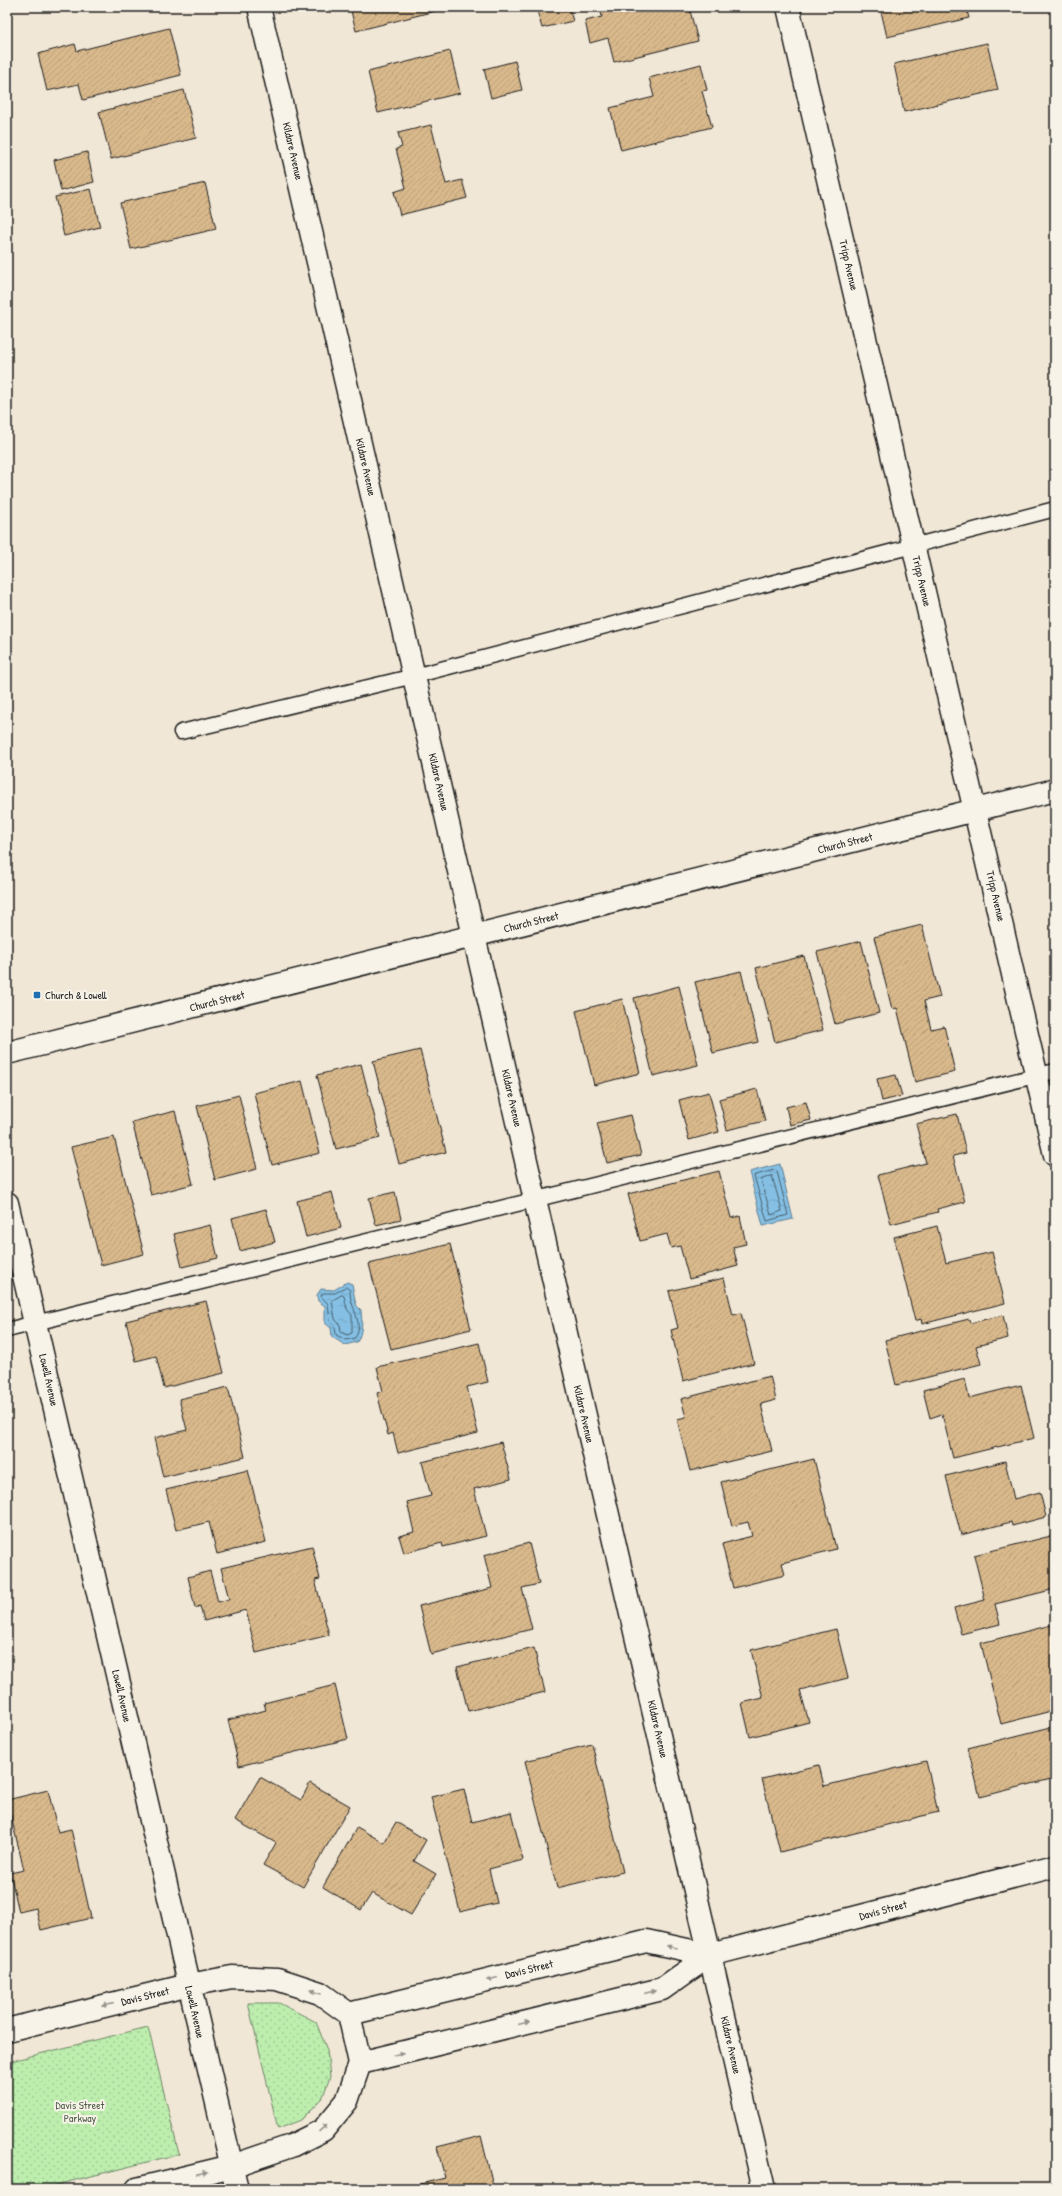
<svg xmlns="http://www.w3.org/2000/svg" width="1062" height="2196" viewBox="0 0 1062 2196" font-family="'Patrick Hand',sans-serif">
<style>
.park{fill:url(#park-dots);stroke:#6c8565}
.water{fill:url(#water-ripples);stroke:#5b7e94}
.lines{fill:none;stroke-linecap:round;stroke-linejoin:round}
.shore{stroke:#465e6c;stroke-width:1}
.building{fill:url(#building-hatch);stroke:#1c1c1c}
.lane-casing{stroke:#1c1c1c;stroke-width:17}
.street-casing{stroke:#1c1c1c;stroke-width:25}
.secondary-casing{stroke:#1c1c1c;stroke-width:25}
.lane{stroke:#f7f3e8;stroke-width:14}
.street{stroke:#f7f3e8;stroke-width:22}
.secondary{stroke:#f7f3e8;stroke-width:22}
.oneway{fill:#94928c}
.poi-dot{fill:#1f6fb2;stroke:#f7f3e8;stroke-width:1.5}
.labels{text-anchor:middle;stroke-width:4;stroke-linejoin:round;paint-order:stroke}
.street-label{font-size:11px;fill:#1c1c1c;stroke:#f7f3e8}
.poi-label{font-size:11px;fill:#1c1c1c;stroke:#f7f3e8;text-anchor:start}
.park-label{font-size:11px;fill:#4c5b48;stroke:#f7f3e8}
</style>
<defs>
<pattern id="park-dots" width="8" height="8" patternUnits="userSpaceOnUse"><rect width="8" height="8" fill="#bdeeae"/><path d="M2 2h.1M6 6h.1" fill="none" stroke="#a2cc95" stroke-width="1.8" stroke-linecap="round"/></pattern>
<pattern id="water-ripples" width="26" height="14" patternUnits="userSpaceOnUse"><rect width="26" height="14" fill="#85c0e4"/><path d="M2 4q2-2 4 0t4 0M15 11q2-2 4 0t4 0" fill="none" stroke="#72a4c3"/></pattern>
<pattern id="building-hatch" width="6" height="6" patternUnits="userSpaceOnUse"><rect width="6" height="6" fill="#d9b98c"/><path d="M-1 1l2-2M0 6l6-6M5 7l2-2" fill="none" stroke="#ba9e78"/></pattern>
</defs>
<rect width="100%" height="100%" fill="#f1e7d6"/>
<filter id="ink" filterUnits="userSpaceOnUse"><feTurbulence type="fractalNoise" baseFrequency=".025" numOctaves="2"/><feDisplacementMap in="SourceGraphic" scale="8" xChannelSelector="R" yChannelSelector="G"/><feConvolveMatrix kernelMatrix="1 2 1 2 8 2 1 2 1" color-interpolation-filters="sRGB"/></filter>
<g filter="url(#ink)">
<path class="park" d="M248,2003H279L316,2022L327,2050L330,2077L322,2099L301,2120L278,2129Z
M148,2027L179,2154L40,2189H7V2062Z"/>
<path class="water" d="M780,1164L793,1219L763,1226L749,1172Z
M347,1282L352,1284L356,1305L361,1310C362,1321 363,1332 357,1342L345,1345L332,1337L331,1328L325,1323V1306L318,1301L317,1295L321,1289L334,1290Z"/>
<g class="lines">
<path class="shore" d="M775,1170L777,1171L788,1215L767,1221L754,1176Z
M772,1176L782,1211L771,1215L761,1180Z
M346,1287L350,1290C349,1306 365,1323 355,1338L346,1340L336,1335L335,1327L330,1321L328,1304L321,1296L323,1293H335Z
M342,1295L344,1296L347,1309L352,1315V1333L347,1335L341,1332L340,1325L335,1319L332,1301Z"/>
</g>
<path class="building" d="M350,7H451L356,31Z
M536,7H573L569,8L573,21L542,28Z
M600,7H689L698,41L614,62L608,38L590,43L585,21L602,17Z
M880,7H966L969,18L887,37Z
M169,28L181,75L83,100L79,84L47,91L38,54L75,44L77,51Z
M987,43L998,90L904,112L894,64Z
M450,51L460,93L378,113L368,72Z
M515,61L522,90L491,98L484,69Z
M701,64L707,90L702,91L712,127L621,150L610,108L654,97L649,78Z
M184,90L196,138L111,159L99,112Z
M431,125L446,184L462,180L467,198L400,215L394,192L406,188L396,149L402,147L398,133Z
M87,152L94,182L61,191L54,160Z
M205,183L216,229L131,249L120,203Z
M91,189L100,227L64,236L55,197Z
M922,925L940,997L924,1001L931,1029L944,1026L955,1072L915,1082L897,1008L892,1009L874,937Z
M861,941L879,1013L835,1024L817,952Z
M804,956L823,1030L775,1042L756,968Z
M741,971L758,1042L713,1053L695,982Z
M679,986L698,1065L653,1076L634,998Z
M622,999L640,1073L594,1085L576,1011Z
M420,1050L446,1152L399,1164L373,1061Z
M361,1064L380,1138L336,1149L317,1075Z
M896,1075L902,1096L882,1101L877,1079Z
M302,1081L320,1153L272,1165L254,1093Z
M757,1089L765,1121L727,1130L719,1099Z
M709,1092L719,1132L689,1140L679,1100Z
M239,1095L257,1169L215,1180L197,1106Z
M806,1102L811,1120L790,1125L786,1107Z
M175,1111L193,1184L151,1195L132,1122Z
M957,1114L966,1153L953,1156L965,1202L937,1209L938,1212L891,1224L878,1175L926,1163L916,1124Z
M631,1115L641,1155L607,1163L597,1123Z
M114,1137L144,1254L101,1265L71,1147Z
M719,1171L731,1218L740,1216L746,1244L733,1247L738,1266L689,1279L680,1246L671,1248L667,1234L640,1241L628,1194Z
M332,1192L341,1228L306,1237L297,1201Z
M395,1192L401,1219L376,1225L369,1198Z
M266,1209L275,1242L240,1251L232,1218Z
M210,1225L218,1258L182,1267L174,1234Z
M937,1226L946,1263L992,1252L1005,1303L922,1324L921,1319L915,1321L894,1237Z
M450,1244L471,1329L391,1349L369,1264Z
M724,1278L733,1315L741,1313L754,1363L683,1381L671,1330L678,1328L669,1291Z
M206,1301L224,1373L164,1388L156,1356L136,1361L126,1321Z
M1003,1315L1008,1338L976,1346L981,1364L896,1385L885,1340L969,1319L970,1323Z
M479,1343L488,1382L467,1387L478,1433L398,1453L393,1433L388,1435L377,1393L383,1391L377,1367Z
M770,1376L776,1400L761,1404L772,1451L690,1471L677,1419L686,1417L681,1399Z
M965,1379L969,1398L1021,1385L1034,1438L953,1458L942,1414L930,1418L923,1390Z
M228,1387L245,1457L163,1477L154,1438L187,1430L179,1399Z
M501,1442L511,1479L474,1489L486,1536L443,1547L442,1543L404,1553L399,1536L414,1532L407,1502L431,1496L422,1462Z
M814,1459L836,1549L782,1563L785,1575L733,1588L722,1544L752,1536L748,1522L732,1526L721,1482Z
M1005,1461L1014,1499L1040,1492L1046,1517L1012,1526L1011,1522L961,1535L946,1476Z
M248,1470L266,1542L217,1554L209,1522L176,1530L166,1490Z
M1055,1535V1589L995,1604L1000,1624L961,1634L954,1608L985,1600L974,1555Z
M529,1543L539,1584L522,1588L532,1629L431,1654L419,1606L492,1588L484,1555Z
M312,1546L320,1579L315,1580L329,1635L256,1653L246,1610L204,1621L200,1606L195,1608L188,1577L210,1571L218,1602L229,1599L221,1568Z
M1055,1624V1710L1001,1724L981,1643Z
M836,1629L848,1678L800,1690L809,1722L750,1737L742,1703L763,1698L751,1650Z
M534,1648L545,1692L468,1711L457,1667Z
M335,1685L348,1739L239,1766L228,1720L266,1710L264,1703Z
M1055,1726V1778L980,1797L968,1748Z
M592,1744L623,1872L557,1888L525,1761Z
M926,1761L938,1812L780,1852L762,1779L819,1765L824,1786Z
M260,1777L301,1800L310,1783L350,1806L303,1887L263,1865L276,1843L235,1820Z
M464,1789L472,1822L511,1812L523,1860L489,1869L497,1903L460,1912L431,1797Z
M48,1790L58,1832L71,1829L91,1918L41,1930L36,1908L19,1912L10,1873L24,1870L7,1800Z
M396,1822L426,1840L414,1861L436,1874L411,1915L372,1893L361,1910L323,1887L357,1827L384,1843Z
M481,2136L494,2189H399L445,2178L437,2147Z"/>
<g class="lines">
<defs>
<path id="lane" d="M181,732L414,676L1055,509
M7,1330L1055,1071"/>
<path id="street" d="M259,7L764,2189
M788,7L1055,1155
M7,1203L237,2189
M349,2014L646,1941L710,1955
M7,2030L189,1985L232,1977L277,1979L320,1993L349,2014L360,2063L347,2101L323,2130L291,2146L232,2166L137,2189
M360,2063L662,1989L710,1955L1055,1866"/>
<path id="secondary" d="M7,1053L1055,790"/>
</defs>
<use href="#lane" class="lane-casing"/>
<use href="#street" class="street-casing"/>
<use href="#secondary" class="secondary-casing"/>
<use href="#lane" class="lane"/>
<use href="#street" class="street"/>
<use href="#secondary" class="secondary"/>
</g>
<defs><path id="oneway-solid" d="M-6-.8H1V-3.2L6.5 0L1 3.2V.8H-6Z"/></defs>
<g class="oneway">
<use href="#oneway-solid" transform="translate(672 1947) rotate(-167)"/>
<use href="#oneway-solid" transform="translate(492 1979) rotate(166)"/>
<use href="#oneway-solid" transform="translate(316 1992) rotate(-158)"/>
<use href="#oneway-solid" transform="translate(650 1992) rotate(-14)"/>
<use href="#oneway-solid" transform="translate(108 2005) rotate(166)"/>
<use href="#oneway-solid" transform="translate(524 2023) rotate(-14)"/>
<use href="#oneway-solid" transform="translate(398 2054) rotate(-14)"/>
<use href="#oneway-solid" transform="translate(323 2128) rotate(-41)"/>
<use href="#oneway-solid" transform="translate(202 2173) rotate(-13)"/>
</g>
</g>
<rect class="poi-dot" x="33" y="991" width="8" height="8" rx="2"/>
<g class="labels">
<g class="street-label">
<text transform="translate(293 151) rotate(77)" y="4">Kildare Avenue</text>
<text transform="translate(849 265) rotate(77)" y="4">Tripp Avenue</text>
<text transform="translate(366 467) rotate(77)" y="4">Kildare Avenue</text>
<text transform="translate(922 581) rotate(77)" y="4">Tripp Avenue</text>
<text transform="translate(439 782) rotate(77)" y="4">Kildare Avenue</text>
<text transform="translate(845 843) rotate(-14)" y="4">Church Street</text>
<text transform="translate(996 896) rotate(77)" y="4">Tripp Avenue</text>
<text transform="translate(531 922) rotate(-14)" y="4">Church Street</text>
<text transform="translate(217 1001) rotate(-14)" y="4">Church Street</text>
<text transform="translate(512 1098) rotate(77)" y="4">Kildare Avenue</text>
<text transform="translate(49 1380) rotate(77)" y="4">Lowell Avenue</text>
<text transform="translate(584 1414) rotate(77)" y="4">Kildare Avenue</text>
<text transform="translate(122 1696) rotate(77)" y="4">Lowell Avenue</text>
<text transform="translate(658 1729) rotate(77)" y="4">Kildare Avenue</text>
<text transform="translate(883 1910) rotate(-15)" y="4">Davis Street</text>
<text transform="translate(529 1969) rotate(-14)" y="4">Davis Street</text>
<text transform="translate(145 1996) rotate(-14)" y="4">Davis Street</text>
<text transform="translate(195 2012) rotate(77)" y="4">Lowell Avenue</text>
<text transform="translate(731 2045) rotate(77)" y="4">Kildare Avenue</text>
</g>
<g class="poi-label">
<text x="45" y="999">Church &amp; Lowell</text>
</g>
<g class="park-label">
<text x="80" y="2109">Davis Street<tspan x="80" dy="13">Parkway</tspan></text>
</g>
</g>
<rect width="1062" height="2196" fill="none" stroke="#f7f3e8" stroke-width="24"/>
<rect x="12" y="12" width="1038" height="2172" fill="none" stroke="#1c1c1c" stroke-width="1.5" filter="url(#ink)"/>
</svg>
